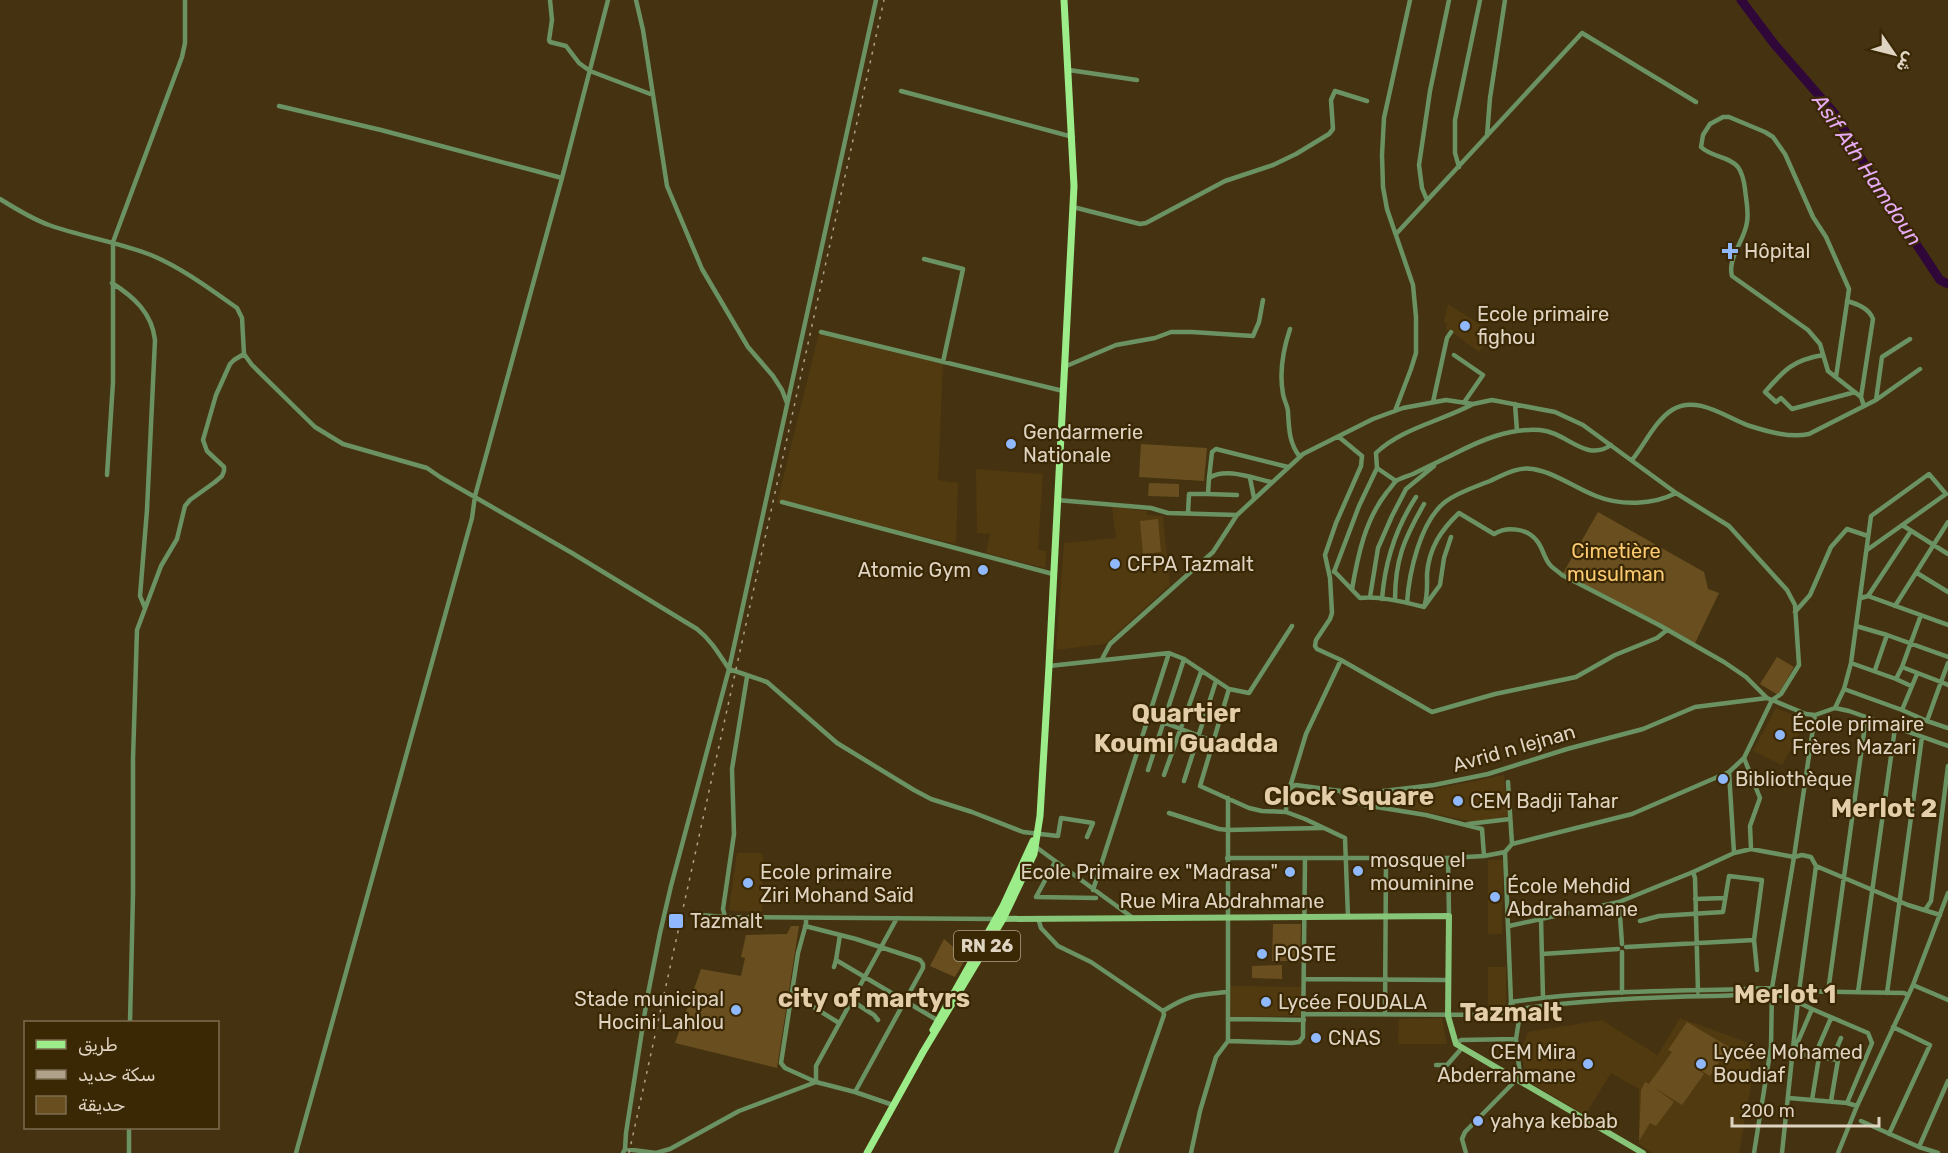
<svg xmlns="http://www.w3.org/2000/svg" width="1948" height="1153" viewBox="0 0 1948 1153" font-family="Rubik,'Noto Sans Arabic',sans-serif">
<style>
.built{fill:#513a10}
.green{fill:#694f1f}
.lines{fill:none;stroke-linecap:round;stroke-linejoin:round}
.river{stroke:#300739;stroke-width:9}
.minor{stroke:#6b9263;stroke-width:4.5}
.secondary{stroke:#87c579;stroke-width:6}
.primary{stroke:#9ced8a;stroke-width:7}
.rail{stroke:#afa18a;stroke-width:1.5;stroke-dasharray:3 6;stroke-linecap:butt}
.poi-dot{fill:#8fb8fd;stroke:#3a2805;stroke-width:2}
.labels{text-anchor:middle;stroke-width:4.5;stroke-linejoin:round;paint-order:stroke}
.shield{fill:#3a2805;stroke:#aea089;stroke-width:1.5}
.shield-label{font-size:18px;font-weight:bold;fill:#dfd3c1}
.poi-label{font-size:20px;fill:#dfd3c1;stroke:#3a2805;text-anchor:start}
.park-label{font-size:20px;fill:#fcca71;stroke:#3a2805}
.street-label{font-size:20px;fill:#dfd3c1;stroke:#3a2805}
.water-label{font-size:21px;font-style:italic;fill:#e8abf6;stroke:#3a2805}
.district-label{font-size:26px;font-weight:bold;fill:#e4cea9;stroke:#3a2805}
</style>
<rect width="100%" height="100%" fill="#453211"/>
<path class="built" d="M1448,304L1487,329L1484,336L1488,339L1479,352L1449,330H1446L1447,323H1444Z
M819,333L943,364L938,480L958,483L956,544L777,503Z
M976,469L1043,474L1038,550L1047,551L1045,568L986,553L990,534L977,533Z
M1112,507L1147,511V515L1163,516L1170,585L1105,644L1056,650L1064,543L1116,538Z
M1776,708L1807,720L1782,765L1753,751Z
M1504,775L1508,816L1473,822L1408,808L1410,794Z
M737,853H761L763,856L762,912L732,911L729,909Z
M1488,860H1503L1502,934H1488Z
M1488,967H1506V1010H1488Z
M1230,986L1301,987V1016L1231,1017Z
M1442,1018L1447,1044H1398L1399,1019Z
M1680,1018L1749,1043L1751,1085L1739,1153H1652L1639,1144V1089L1611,1073L1585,1115L1526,1080L1521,1049L1528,1032L1602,1020L1657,1055L1653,1063Z"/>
<path class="green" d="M1141,444L1207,448L1204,481L1139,477Z
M1149,483L1179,484V497L1148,496Z
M1598,512L1704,572L1708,589L1719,593L1695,643L1562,575Z
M1158,519L1161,552L1143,554L1140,521Z
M1777,657L1794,667L1778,695L1760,684Z
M1273,924H1301L1300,961H1272Z
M791,926H799L777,1068L675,1043L701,969L741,976L745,958L741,957L746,935L787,934Z
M944,939L966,958L955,977L930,966Z
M1282,965V979L1252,978V966Z
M1687,1022L1729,1047L1710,1076L1695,1067L1704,1074L1682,1105L1653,1087L1674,1102L1656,1126L1650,1123L1639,1141L1641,1090L1645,1082L1649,1084L1672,1052L1668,1050Z"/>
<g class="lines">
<path class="river" d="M1741,0L1775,45L1835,114L1872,177L1940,280L1948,284"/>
<path class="minor" d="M550,0L552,20L549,40L550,42L566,46L579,63L590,71L653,95
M636,0L643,30L667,186L702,269L748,347L773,376L782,390L787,403
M1069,70L1137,80
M901,91L1073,137
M279,106L381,130L562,178
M1487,136L1490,98L1505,0
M1459,167L1455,153V120L1480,0
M0,199C16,209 32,219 49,225C83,237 118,242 151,255C182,268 210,289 237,308L242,318L244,354L252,365L315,427L343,444L427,468L440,477L572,553L697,629C711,640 719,654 729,669
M1427,200L1422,188L1419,165L1430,91L1449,0
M1073,207L1140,224L1146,223L1225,181L1273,165L1296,154L1329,134L1333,129L1331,100L1335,91L1367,101
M1396,234L1582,33L1696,102
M924,259L963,269L943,362
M112,283C134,297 152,313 155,340L147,510L140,596L145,608
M1847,301C1857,304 1869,308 1873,319L1861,397L1864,406
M1290,329C1283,350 1279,372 1283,394C1284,401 1288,406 1288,412C1289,429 1289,443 1300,457
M821,332L1063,391
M1454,355L1483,375L1465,401
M1823,355C1793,360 1784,370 1765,392L1776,402L1781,398L1792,409L1855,392
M1064,367L1116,345L1155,338L1171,332H1192L1253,336L1259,322L1263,300
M1836,377L1849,289L1826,237L1813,217L1785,154L1773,137L1765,132L1729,117H1723L1710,124L1703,135L1701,147C1711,157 1729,156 1738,167C1743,174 1744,181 1745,189C1746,200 1749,211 1747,222C1745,240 1727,258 1732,276L1808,330L1820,344L1828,371L1861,397
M1876,400L1882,357L1910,339
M1433,402L1447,338L1451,332
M1515,404L1517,431
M1395,411L1411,369L1416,353V317L1413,285L1387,209L1383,187L1382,155L1384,118L1410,0
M1339,437L1362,456
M1362,456L1361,466L1336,523L1325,555L1330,578L1332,613L1330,619L1316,640L1315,646L1317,649L1341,660L1432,712L1495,694L1576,677L1615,655L1657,638L1667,630
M1632,460C1645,444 1655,421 1672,410C1696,394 1727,418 1750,426C1769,432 1790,438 1809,434L1876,400L1920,369
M1377,468L1396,481
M107,475L113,382V242L182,57L185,43V0
M1209,478L1212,452L1216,449L1288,467
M1250,478L1254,498
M1237,495L1208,494L1209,478C1226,467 1252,478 1271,482
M1057,500L1151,508L1168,513L1237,515L1303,454L1373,419L1403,408L1446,400L1473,404L1492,400L1555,412L1583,425L1676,493L1729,526L1787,590L1795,605L1799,665L1781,694L1772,700L1767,698L1746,677L1724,662L1659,625L1562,575C1559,572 1554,569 1551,566C1544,559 1543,548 1537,541C1527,528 1507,526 1494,534L1459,513C1441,530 1429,548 1427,574C1427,586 1428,596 1424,607L1440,585L1444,558L1451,537
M782,502L1053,574
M1188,513L1189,494H1208
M1902,525L1948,554
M1334,571L1360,598C1381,596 1403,602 1424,607
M1334,572L1359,506L1377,468L1376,453C1402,428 1442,421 1473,404
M1917,573L1948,592
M1352,589C1358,555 1365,520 1387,492C1390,489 1393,484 1396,481C1400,478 1408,476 1413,474C1427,467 1440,461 1454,454C1481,440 1509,428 1540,430C1567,432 1585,463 1611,445
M1868,596L1911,531
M1370,597L1378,548L1392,516L1406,489L1434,466
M1861,598L1868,596L1948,625
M1382,599C1385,561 1395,529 1416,497
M1395,600C1395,560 1404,539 1424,504
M1407,603C1409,573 1420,522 1445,502C1458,492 1475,487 1490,481C1503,475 1518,466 1533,469C1556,473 1575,488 1596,496C1621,506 1653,505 1676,493
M1895,606L1948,522
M1795,612L1810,595L1831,547L1847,529L1868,536
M1921,615L1902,667L1941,682L1948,663
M1856,626L1887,635L1948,657
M1102,659L1110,644L1213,552L1237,515
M1851,663L1896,679L1902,667
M1049,666L1169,653L1184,659L1229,689L1249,693L1292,626
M729,669L876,0
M1875,670L1887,635
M1896,679L1911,686
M1229,689L1200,786L1249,808L1262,811L1286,812L1305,819L1345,838L1348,917
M1844,689L1851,663L1871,516L1929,474L1946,494L1867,550
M1835,708L1844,689L1902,710L1927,721L1941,682L1948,685
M1902,710L1917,674
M1149,717L1213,741
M1927,721L1948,728
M1744,758L1760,798L1750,826L1751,849
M1148,770L1184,659
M1729,772L1734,853
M1164,775L1201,672
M1184,781L1216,681
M1508,782L1512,844
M1290,787L1306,734L1341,660
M1341,792L1355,801L1364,805L1426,815L1482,829L1484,856
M1286,812C1287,801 1283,789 1296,785L1348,792H1375L1434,785L1488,774L1567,749L1643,729L1695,707L1767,698
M1169,813L1219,829L1228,830L1323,828
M1468,824L1510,819
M1036,847L1133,918
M1227,858H1448L1484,856L1505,852
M1448,858L1449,916
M1055,862L1036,897L1096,898
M1816,866L1908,905L1940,915
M1693,872L1695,878L1698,992
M1093,890L1169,653
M1695,899L1725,898
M1619,902L1622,944
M1925,910L1931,901L1948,766
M700,915L725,917L996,919
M725,917L723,909L734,834L732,769L747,677
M806,918V924L798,953L781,1063L785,1068L816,1082L855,1092L893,1105
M1038,918L1041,928L1058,946L1091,962L1163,1011C1190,994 1197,995 1228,992
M1541,919L1543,998
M1640,921L1659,916L1723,912L1729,876L1762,880L1754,940L1757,970
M805,926L856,939L920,960L923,964V968L855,1092
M1509,926L1619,902L1693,872L1734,853L1751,849L1794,857L1802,855L1811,857L1816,866L1799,991L1782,1153
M1626,947L1754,940
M1622,952V993
M1542,954L1618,949
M836,960L840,935
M834,967L836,960L937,1020
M1304,979L1448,980
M1913,985L1948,1000
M1788,991L1904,993L1908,995
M1828,992L1866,718
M1858,992L1895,728
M791,993L839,1023
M1887,993L1922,737
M1787,997L1812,1009L1793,1053L1838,1060L1831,1101
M852,1001L874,1015L878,1020
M1519,1009C1583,1000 1649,997 1713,996C1736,996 1759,992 1782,996
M1812,1009L1868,1033L1872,1043L1847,1103
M1515,1011L1511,1002L1505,852L1512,844L1632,814L1729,772L1744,758L1772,700L1806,714L1815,715L1835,708L1849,711L1948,746
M1304,1014L1508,1015
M1385,1014L1386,859
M1513,1014L1517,1020L1523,1019L1524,1012L1520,1009
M1508,1015L1511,1002C1597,989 1685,992 1772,988L1782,991
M1229,1019L1304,1020
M130,1022L133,895V759L137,630L161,566L177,539L185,506L190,500L215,482L222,476L224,471V467L207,451L203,440L216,395L230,364L234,360L244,354
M1228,1041L1292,1043L1299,1042L1303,1037L1305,859
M1456,1044L1461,1040L1516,1039
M1832,1059L1841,1038
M1436,1065H1447L1462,1048
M1789,1098L1812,1100L1819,1057L1818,1048L1831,1018
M1812,1100L1847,1103L1857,1106
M1861,1121L1919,1147L1948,1081
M1889,1134L1930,1045L1893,1027
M1919,1147L1938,1153
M625,1149L626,1133L647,999L660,933L671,886L729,669L767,682L837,743L914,790L931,799L972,812L1023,832L1058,836L1061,818L1093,823L1087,837
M129,1153V1128
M296,1153L472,518L475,496L562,178L608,0
M623,1153L625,1149L656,1153L670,1149L739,1111L816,1082V1066L897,918
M1116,1153L1164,1015L1163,1011
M1191,1153L1200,1111L1216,1057L1228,1041V798
M1466,1153L1462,1139L1465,1132L1520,1076L1516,1039L1519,1020
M1754,1153L1771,1047L1772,988L1794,857L1815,715
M1838,1153L1857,1106L1913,985L1948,893"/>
<path class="secondary" d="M999,919L1449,916L1448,1016L1456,1044L1643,1153"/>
<path class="primary" d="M933,1030L1003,906L1033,841
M867,1153L923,1052L1003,919L1034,854L1040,816L1049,666L1074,186L1064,0"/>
<path class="rail" d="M629,1153L884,0"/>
</g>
<g class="poi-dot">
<path d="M1727 242h6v6h6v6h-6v6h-6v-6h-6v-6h6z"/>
<circle cx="1465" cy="326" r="6"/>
<circle cx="1011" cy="444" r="6"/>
<circle cx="1115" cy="564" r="6"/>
<circle cx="983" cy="570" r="6"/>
<circle cx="1780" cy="735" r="6"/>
<circle cx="1723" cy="779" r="6"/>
<circle cx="1458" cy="801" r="6"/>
<circle cx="1358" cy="871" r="6"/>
<circle cx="1290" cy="872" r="6"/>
<circle cx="748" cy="883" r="6"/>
<circle cx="1495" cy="897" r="6"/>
<rect x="668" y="913" width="16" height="16" rx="3"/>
<circle cx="1262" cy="954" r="6"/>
<circle cx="1266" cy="1002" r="6"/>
<circle cx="736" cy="1010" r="6"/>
<circle cx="1316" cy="1038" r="6"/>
<circle cx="1588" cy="1064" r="6"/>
<circle cx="1701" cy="1064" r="6"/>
<circle cx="1478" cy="1121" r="6"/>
</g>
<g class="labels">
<rect class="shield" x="954" y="931" width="66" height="30" rx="4.5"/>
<g class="shield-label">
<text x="987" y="952">RN 26</text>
</g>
<g class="poi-label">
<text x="1744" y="258">Hôpital</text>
<text x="1477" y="321">Ecole primaire<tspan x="1477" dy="23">fighou</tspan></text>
<text x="1023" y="439">Gendarmerie<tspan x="1023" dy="23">Nationale</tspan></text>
<text x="1127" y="571">CFPA Tazmalt</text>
<text x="971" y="577" text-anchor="end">Atomic Gym</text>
<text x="1792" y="731">École primaire<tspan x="1792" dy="23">Frères Mazari</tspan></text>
<text x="1735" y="786">Bibliothèque</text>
<text x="1470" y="808">CEM Badji Tahar</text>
<text x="1370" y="867">mosque el<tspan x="1370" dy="23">mouminine</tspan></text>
<text x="760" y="879">Ecole primaire<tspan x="760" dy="23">Ziri Mohand Saïd</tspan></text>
<text x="1278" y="879" text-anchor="end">Ecole Primaire ex "Madrasa"</text>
<text x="1507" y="893">École Mehdid<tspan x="1507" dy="23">Abdrahamane</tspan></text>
<text x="690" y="928">Tazmalt</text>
<text x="1274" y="961">POSTE</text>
<text x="724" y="1006" text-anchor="end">Stade municipal<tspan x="724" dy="23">Hocini Lahlou</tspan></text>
<text x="1278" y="1009">Lycée FOUDALA</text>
<text x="1328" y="1045">CNAS</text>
<text x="1576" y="1059" text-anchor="end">CEM Mira<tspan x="1576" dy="23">Abderrahmane</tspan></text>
<text x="1713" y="1059">Lycée Mohamed<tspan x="1713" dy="23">Boudiaf</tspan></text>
<text x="1490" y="1128">yahya kebbab</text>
</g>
<g class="park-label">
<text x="1616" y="558">Cimetière<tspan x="1616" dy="23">musulman</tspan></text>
</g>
<g class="street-label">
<text transform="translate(1514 748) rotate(-16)" y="7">Avrid n lejnan</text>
<text x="1222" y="908">Rue Mira Abdrahmane</text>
</g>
<g class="water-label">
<text transform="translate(1867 170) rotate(56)" y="7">Asif Ath Hamdoun</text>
</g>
<g class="district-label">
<text x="1186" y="722">Quartier<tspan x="1186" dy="30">Koumi Guadda</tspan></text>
<text x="1349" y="805">Clock Square</text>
<text x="1884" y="817">Merlot 2</text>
<text x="1785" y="1003">Merlot 1</text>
<text x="874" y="1007">city of martyrs</text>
<text x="1511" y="1021">Tazmalt</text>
</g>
</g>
<rect x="24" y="1021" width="195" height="108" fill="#3a2805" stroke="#7c6c50" stroke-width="1.5"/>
<rect x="36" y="1040" width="30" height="9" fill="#9ced8a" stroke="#7c6c50" stroke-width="1.5"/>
<text x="78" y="1051" font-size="18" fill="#dfd3c1">طريق</text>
<rect x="36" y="1070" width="30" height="9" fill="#afa18a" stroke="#7c6c50" stroke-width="1.5"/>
<text x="78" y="1081" font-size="18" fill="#dfd3c1">سكة حديد</text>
<rect x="36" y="1096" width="30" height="18" fill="#694f1f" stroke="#7c6c50" stroke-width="1.5"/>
<text x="78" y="1111" font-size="18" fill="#dfd3c1">حديقة</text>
<g transform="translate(1894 54) rotate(125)" stroke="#3a2805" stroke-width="4.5" paint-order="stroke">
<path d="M0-4.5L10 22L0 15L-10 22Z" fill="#dfd3c1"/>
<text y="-9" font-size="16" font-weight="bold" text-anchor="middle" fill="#dfd3c1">ش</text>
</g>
<path d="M1732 1117v9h147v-9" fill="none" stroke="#dfd3c1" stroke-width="3"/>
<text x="1741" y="1117" font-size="18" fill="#dfd3c1" stroke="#3a2805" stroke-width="4.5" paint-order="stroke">200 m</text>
</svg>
